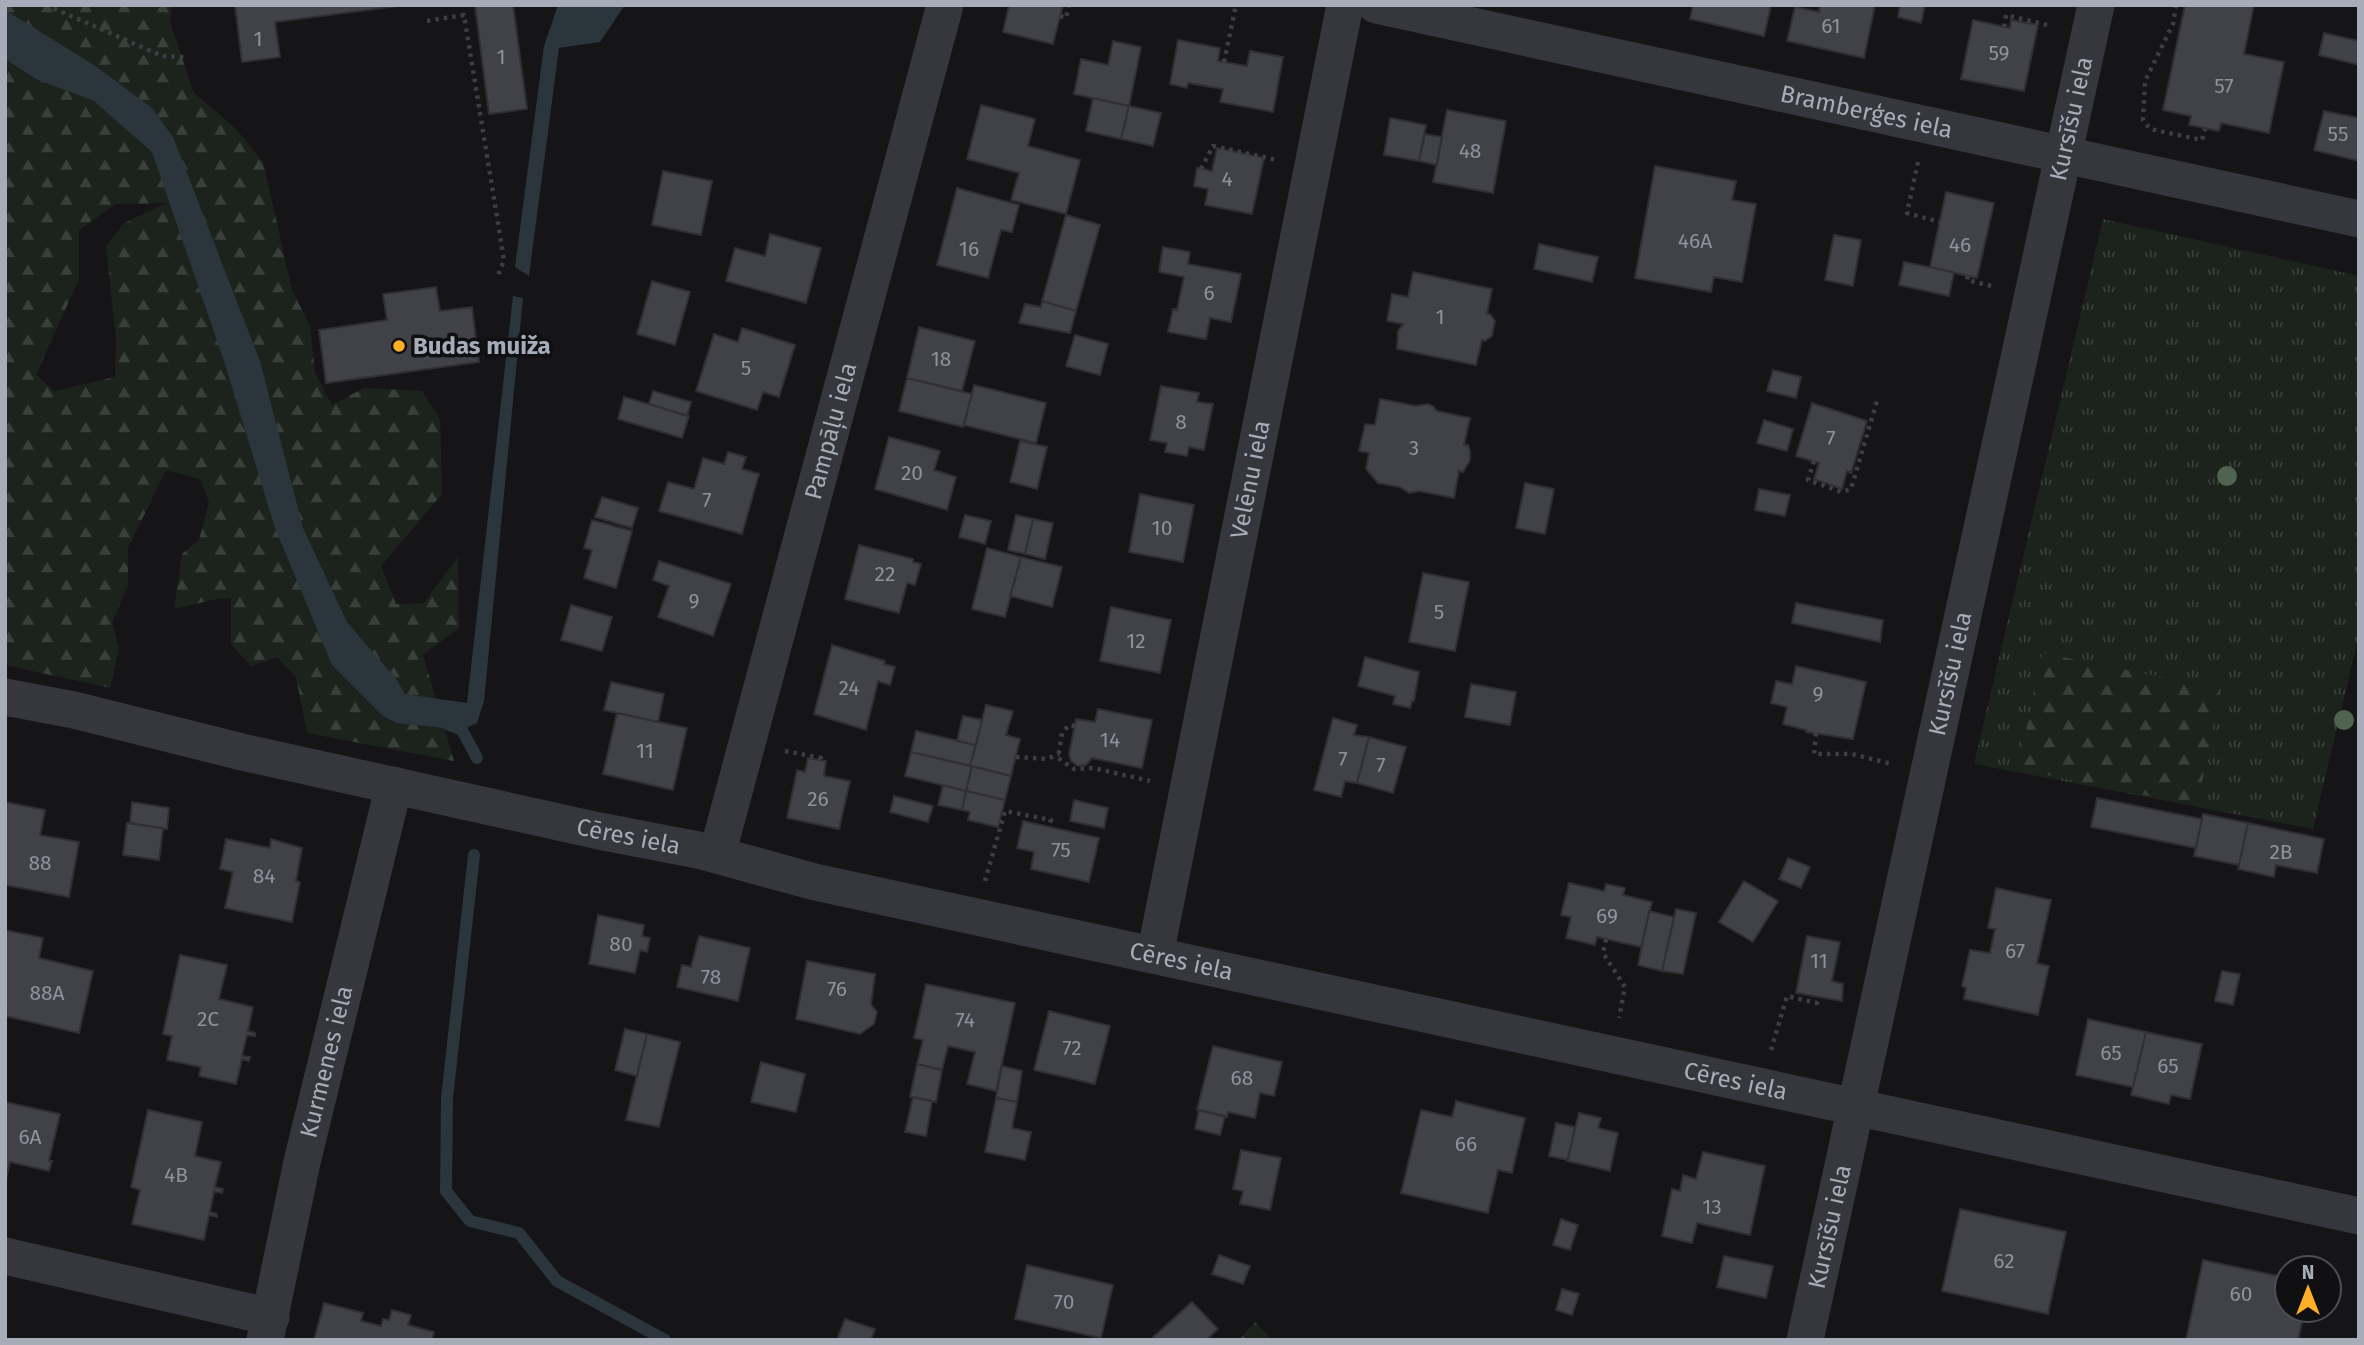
<svg xmlns="http://www.w3.org/2000/svg" width="2364" height="1345" viewBox="0 0 2364 1345" font-family="'Fira Sans',sans-serif">
<style>
.grass{fill:url(#grass-tufts)}
.forest{fill:url(#forest-firs);fill-rule:evenodd}
.water{fill:#2b353c}
.lines{fill:none;stroke-linecap:round;stroke-linejoin:round}
.stream{stroke:#2b353c;stroke-width:12}
.building{fill:#414248;stroke:#2f2f34;stroke-width:2}
.path{stroke:#3c3e44;stroke-width:4.5;stroke-dasharray:3.5 5;stroke-linecap:butt}
.minor{stroke:#36373d;stroke-width:37}
.tree{fill:#4e6450}
.poi-dot{fill:#feaf27;stroke:#101013;stroke-width:2.5}
.labels{text-anchor:middle;stroke-width:7;stroke-linejoin:round;paint-order:stroke}
.number-label{font-size:21px;fill:#8d929c}
.street-label{font-size:24px;fill:#a6acb8;stroke:#101013}
.poi-label{font-size:24px;font-weight:bold;fill:#a6acb8;stroke:#101013;text-anchor:start}
</style>
<defs>
<pattern id="grass-tufts" width="24" height="20" patternUnits="userSpaceOnUse" patternTransform="scale(1.75)"><rect width="24" height="20" fill="#1b231c"/><path d="M3 7l-1-3M5 7V3M7 7l1-3M15 17l-1-3M17 17v-4M19 17l1-3" fill="none" stroke="#39403b"/></pattern>
<pattern id="forest-firs" width="22" height="20" patternUnits="userSpaceOnUse" patternTransform="scale(1.75)"><rect width="22" height="20" fill="#1b231c"/><path d="M5 1l3.5 6h-7zM16 11l3.5 6h-7z" fill="#39403b"/></pattern>
</defs>
<rect width="100%" height="100%" fill="#151518"/>
<path class="grass" d="M2103,219L2359,276V634L2313,829L1974,764Z"/>
<path class="forest" d="M5,5H172L170,22L194,93L236,129L263,162L292,290L310,326L315,373L332,405L364,388L422,391L440,419L442,494L381,566L396,604L424,603L458,557L459,628L423,655L454,761L307,733L296,677L277,657L251,666L231,644V598L216,599L174,609L182,554L199,540L209,502L200,479L166,470L128,548V586L112,622L119,650L110,688L5,665ZM167,203L124,223L106,246L116,340L115,377L55,391L36,375L79,279V230L116,204Z
M2042,653L2221,689L2197,806L2018,769Z
M1255,1322L1272,1340H1239Z"/>
<path class="water" d="M558,5H625L600,42L559,48L529,276L515,267L544,46Z
M5,10L94,65L152,108L173,137L260,361L303,528L347,622L397,680L405,694L467,703L513,296L523,298L484,701L477,723L462,730L397,723L383,716L332,665L275,528L224,361L152,152L94,101L36,79L5,59Z"/>
<g class="lines">
<path class="stream" d="M447,724L462,730L477,758
M474,855L447,1098L446,1191L470,1221L519,1233L557,1281L665,1340"/>
</g>
<path class="building" d="M235,5H406L275,22L280,57L242,62Z
M475,5H513L527,109L489,114Z
M1009,5H1063L1053,44L1003,32Z
M1693,5H1771L1764,36L1690,19Z
M1820,5H1875L1864,58L1787,41L1795,7L1819,12Z
M1900,5H1925L1921,23L1898,17Z
M2185,5H2254L2244,54L2284,62L2269,133L2221,123L2219,131L2189,125L2191,116L2163,110Z
M1973,20L2010,28L2011,20L2038,25L2024,91L1961,79Z
M2324,33L2359,41V65L2319,55Z
M1178,40L1220,48L1218,61L1247,66L1250,51L1283,57L1273,112L1220,102L1223,89L1188,83L1187,88L1170,84Z
M1113,41L1141,47L1129,106L1074,94L1081,59L1108,65Z
M1093,98L1129,106L1121,139L1086,131Z
M981,105L1035,119L1028,146L1080,160L1066,214L1011,200L1019,173L967,159Z
M1129,106L1161,113L1153,146L1121,139Z
M1447,110L1506,121L1493,193L1433,182Z
M2324,111L2359,118V161L2314,150Z
M1390,118L1426,125L1419,161L1384,155Z
M1425,134L1442,137L1437,165L1419,161Z
M1217,148L1264,158L1252,214L1205,205L1208,189L1194,186L1197,168L1212,171Z
M1655,166L1736,181L1732,200L1756,204L1742,282L1714,277L1711,292L1635,278Z
M663,171L712,181L701,235L652,225Z
M957,188L1019,205L1012,232L1001,230L988,278L937,265Z
M1946,192L1994,203L1977,278L1930,267Z
M1066,215L1100,225L1076,311L1042,301Z
M770,234L821,248L806,303L726,281L735,248L765,256Z
M1834,235L1861,240L1853,286L1825,280Z
M1539,244L1598,257L1592,282L1534,269Z
M1163,247L1190,252L1188,264L1241,274L1231,322L1210,318L1206,339L1168,332L1173,309L1177,310L1184,277L1159,272Z
M1904,262L1954,272L1949,296L1899,285Z
M1413,272L1492,289L1487,314H1490L1495,321L1492,336L1485,341L1482,340L1476,365L1397,349L1398,331L1403,324L1387,321L1392,294L1408,297Z
M652,281L690,292L675,345L637,334Z
M436,287L440,311L472,307L479,362L326,383L319,330L387,320L383,294Z
M1042,301L1076,311L1070,333L1019,323L1025,304L1041,307Z
M919,327L975,341L962,391L907,378Z
M742,328L795,345L779,397L763,392L757,410L696,391L714,334L738,342Z
M1075,335L1108,344L1100,375L1066,366Z
M1773,370L1801,377L1796,398L1767,391Z
M907,378L972,394L963,427L899,411Z
M974,385L1046,403L1036,443L964,425Z
M1161,386L1199,393L1197,402L1213,404L1204,450L1189,447L1187,456L1165,452L1167,443L1150,440Z
M653,391L691,402L687,416L649,404Z
M624,397L689,416L682,438L618,419Z
M1380,399L1416,406L1427,404L1433,406L1437,411L1470,418L1464,445H1468L1470,451V460L1463,472L1459,471L1454,498L1419,491L1409,493L1400,487L1378,483L1366,469L1369,453L1359,451L1365,424L1375,425Z
M1812,403L1867,421L1851,473L1847,471L1842,489L1814,479L1819,463L1796,456Z
M1764,420L1793,429L1787,451L1757,443Z
M889,437L940,451L934,470L956,477L947,510L875,489Z
M1020,441L1047,447L1037,489L1010,482Z
M728,452L746,457L742,469L759,474L742,534L659,511L668,482L694,489L703,458L724,464Z
M1525,483L1554,489L1545,534L1516,528Z
M1759,489L1790,495L1785,516L1755,510Z
M1140,494L1194,505L1183,562L1129,552Z
M602,497L638,508L632,528L595,517Z
M965,515L991,521L985,544L959,537Z
M1016,515L1033,519L1025,554L1008,550Z
M1033,519L1053,523L1045,559L1025,554Z
M592,520L632,531L616,588L584,578L592,550L584,548Z
M859,545L913,559V562L921,564L915,585L907,583L899,613L845,599Z
M987,548L1021,557L1005,617L972,609Z
M1021,557L1062,567L1052,607L1010,596Z
M659,561L731,584L713,636L658,617L669,586L653,580Z
M1423,573L1469,582L1455,651L1409,642Z
M1796,603L1883,620L1880,642L1792,623Z
M571,605L612,617L602,651L561,640Z
M1111,607L1171,620L1160,673L1100,661Z
M832,645L885,661L884,664L895,667L890,685L878,681L866,730L814,714Z
M1365,657L1419,672L1414,701H1412L1410,708L1393,704L1395,696L1358,686Z
M1796,666L1866,682L1853,739L1806,732V730L1783,724L1787,707L1771,703L1776,681L1792,684Z
M611,682L664,694L658,722L604,710Z
M1471,684L1516,692L1510,725L1465,717Z
M986,705L1013,711L1006,735L1020,739L1011,776L970,766Z
M1098,709L1152,720L1142,768L1092,758L1086,765L1078,766L1071,761L1069,754L1076,719L1095,722Z
M617,713L687,728L673,790L603,774Z
M963,716L982,720L976,745L957,741Z
M1333,718L1357,725L1354,735L1369,737L1357,783L1345,781L1341,797L1314,790Z
M916,731L976,745L970,766L911,752Z
M1369,737L1406,747L1393,793L1357,783Z
M911,752L972,766L966,791L905,776Z
M808,758L826,761L824,776L850,781L839,829L787,818L797,770L805,772Z
M972,766L1011,776L1005,800L966,791Z
M943,785L966,791L962,810L938,805Z
M966,791L1005,800L998,827L968,820L970,812L962,810Z
M894,796L933,806L928,822L890,812Z
M2097,798L2202,819L2196,848L2091,827Z
M1074,800L1108,808L1104,828L1070,821Z
M5,802L45,810L40,835L79,842L69,897L5,885Z
M132,802L169,808L167,829L130,823Z
M2203,814L2248,823L2239,865L2194,856Z
M1023,821L1099,838L1089,882L1031,869L1034,852L1017,848Z
M127,823L163,828L159,860L123,855Z
M2248,823L2324,839L2317,873L2276,865L2274,877L2238,869Z
M226,839L270,848L271,839L302,848L296,881L300,882L292,922L225,908L233,872L220,869Z
M1788,858L1810,867L1801,888L1779,879Z
M1744,881L1778,901L1753,942L1719,922Z
M1569,883L1604,891L1606,884L1625,888L1623,895L1652,902L1641,947L1597,937L1595,945L1566,938L1571,917L1561,915Z
M1996,888L2051,900L2037,963L2049,966L2038,1015L1964,999L1966,988L1962,986L1970,950L1990,953L1995,929L1988,928Z
M1676,909L1696,913L1683,974L1662,971Z
M1649,911L1674,917L1662,971L1638,965Z
M598,915L644,925L642,936L650,938L647,952L640,950L635,973L589,964Z
M5,930L43,938L39,958L93,971L79,1033L5,1016Z
M699,936L750,948L738,1001L677,987L682,965L691,967Z
M1807,936L1840,942L1832,981L1843,984L1842,1001L1796,993Z
M180,955L227,965L219,999L253,1007L248,1031L255,1033V1036L247,1035L242,1056L250,1057L249,1061L242,1059L236,1084L199,1076L201,1067L167,1060L172,1036L163,1034Z
M807,961L875,974L871,1004L877,1012L874,1024L860,1034L796,1019Z
M2222,971L2240,974L2233,1005L2215,1001Z
M926,984L1015,1003L996,1091L967,1084L975,1052L948,1046L942,1070L917,1064L923,1040L914,1038Z
M1049,1011L1110,1026L1095,1084L1034,1070Z
M2088,1019L2146,1032L2133,1087L2076,1075Z
M625,1029L647,1034L637,1076L615,1070Z
M2146,1032L2202,1044L2190,1099L2171,1095L2169,1104L2131,1095Z
M647,1034L680,1042L659,1127L626,1120Z
M1213,1046L1282,1062L1274,1096L1260,1093L1255,1118L1228,1112L1227,1117L1197,1110Z
M761,1062L805,1074L796,1112L751,1102Z
M917,1064L942,1070L936,1102L910,1097Z
M1002,1066L1022,1071L1017,1102L996,1098Z
M913,1097L932,1101L926,1136L905,1132Z
M996,1098L1017,1102L1012,1128L1031,1132L1025,1160L985,1152Z
M1456,1101L1525,1118L1512,1173L1498,1170L1488,1213L1401,1193L1421,1110L1452,1117Z
M5,1102L60,1114L49,1161H52L49,1171L10,1162L5,1184Z
M148,1110L202,1122L195,1156L221,1162L215,1187L223,1189L222,1193L214,1191L210,1212L217,1214V1217L209,1215L204,1240L132,1224L140,1190L131,1187Z
M1199,1110L1225,1116L1220,1135L1195,1129Z
M1579,1113L1601,1118L1598,1128L1618,1133L1610,1171L1567,1161Z
M1556,1123L1575,1127L1568,1160L1549,1156Z
M1241,1150L1281,1158L1270,1210L1240,1204L1243,1191L1233,1189Z
M1703,1152L1765,1166L1750,1235L1697,1223L1692,1243L1662,1236L1672,1189L1680,1191L1683,1175L1696,1179Z
M1960,1209L2066,1232L2048,1314L1942,1291Z
M1561,1219L1578,1225L1570,1250L1553,1245Z
M1219,1255L1250,1266L1243,1284L1212,1274Z
M1724,1256L1773,1266L1766,1298L1717,1287Z
M2203,1260L2287,1278V1310H2305L2298,1340H2186Z
M1027,1265L1113,1285L1101,1338L1015,1319Z
M1562,1289L1579,1294L1572,1315L1556,1310Z
M1192,1302L1218,1329L1206,1340H1156L1153,1337Z
M324,1303L363,1313L361,1321L381,1326L383,1319L389,1320L392,1310L411,1315L408,1325L434,1332L432,1340H314Z
M845,1319L875,1329L871,1340H837Z"/>
<g class="lines">
<path class="path" d="M46,5L162,56L186,57
M2176,5L2173,24L2145,81L2143,120L2150,129L2202,140L2205,129
M1060,16L1066,18L1069,5
M427,21L464,15L504,260L497,278
M2004,27L2006,15L2051,26
M1224,62L1236,5
M1918,162L1907,213L1940,222
M1201,169L1213,146L1277,160
M1968,276L1967,280L1996,287
M1814,461L1808,480L1842,492L1851,489L1877,401
M1075,726L1069,725L1062,733L1058,758L1074,769L1093,768L1150,781
M1816,733L1814,754H1852L1892,764
M785,751L821,758V760
M1016,757L1047,759L1059,754
M985,881L1005,811L1051,820L1048,827
M1606,939L1603,953L1625,987L1619,1018
M1771,1050L1787,996L1817,1003L1818,997"/>
<g class="minor">
<path id="s1" d="M1376,5L2359,219"/>
<path id="s2" d="M5,697L74,710L242,752L599,831L698,850L815,882L2359,1216"/>
<path id="s3" d="M717,855L945,5"/>
<path id="s4" d="M1155,955L1345,5"/>
<path d="M5,1256L271,1317"/>
<path id="s5" d="M265,1340L302,1162L394,785"/>
<path id="s6" d="M1805,1340L2096,5"/>
</g>
</g>
<g class="tree">
<circle cx="2227" cy="476" r="10"/>
<circle cx="2344" cy="720" r="10"/>
</g>
<circle class="poi-dot" cx="399" cy="346" r="7"/>
<g class="labels">
<g class="number-label">
<text x="1831" y="33">61</text>
<text x="258" y="46">1</text>
<text x="1999" y="60">59</text>
<text x="501" y="64">1</text>
<text x="2224" y="93">57</text>
<text x="2338" y="141">55</text>
<text x="1470" y="158">48</text>
<text x="1227" y="186">4</text>
<text x="1695" y="248">46A</text>
<text x="1960" y="252">46</text>
<text x="969" y="256">16</text>
<text x="1209" y="300">6</text>
<text x="1440" y="324">1</text>
<text x="941" y="366">18</text>
<text x="746" y="375">5</text>
<text x="1181" y="429">8</text>
<text x="1831" y="445">7</text>
<text x="1414" y="455">3</text>
<text x="912" y="480">20</text>
<text x="707" y="507">7</text>
<text x="1162" y="535">10</text>
<text x="885" y="581">22</text>
<text x="694" y="608">9</text>
<text x="1439" y="619">5</text>
<text x="1136" y="648">12</text>
<text x="849" y="695">24</text>
<text x="1818" y="701">9</text>
<text x="1110" y="747">14</text>
<text x="645" y="758">11</text>
<text x="1343" y="766">7</text>
<text x="1381" y="772">7</text>
<text x="818" y="806">26</text>
<text x="1061" y="857">75</text>
<text x="2281" y="859">2B</text>
<text x="40" y="870">88</text>
<text x="264" y="883">84</text>
<text x="1607" y="923">69</text>
<text x="621" y="951">80</text>
<text x="2015" y="958">67</text>
<text x="1819" y="968">11</text>
<text x="711" y="984">78</text>
<text x="837" y="996">76</text>
<text x="47" y="1000">88A</text>
<text x="208" y="1026">2C</text>
<text x="965" y="1027">74</text>
<text x="1072" y="1055">72</text>
<text x="2111" y="1060">65</text>
<text x="2168" y="1073">65</text>
<text x="1242" y="1085">68</text>
<text x="30" y="1144">6A</text>
<text x="1466" y="1151">66</text>
<text x="176" y="1182">4B</text>
<text x="1712" y="1214">13</text>
<text x="2004" y="1268">62</text>
<text x="2241" y="1301">60</text>
<text x="1064" y="1309">70</text>
</g>
<g class="street-label">
<text dy="8" stroke="none"><textPath href="#s1" startOffset="502">Bramberģes iela</textPath></text>
<text dy="8" stroke="none"><textPath href="#s6" startOffset="1250">Kursīšu iela</textPath></text>
<text dy="8" stroke="none"><textPath href="#s3" startOffset="439">Pampāļu iela</textPath></text>
<text dy="8" stroke="none"><textPath href="#s4" startOffset="485">Velēnu iela</textPath></text>
<text dy="8" stroke="none"><textPath href="#s6" startOffset="682">Kursīšu iela</textPath></text>
<text dy="8" stroke="none"><textPath href="#s2" startOffset="639">Cēres iela</textPath></text>
<text dy="8" stroke="none"><textPath href="#s2" startOffset="1206">Cēres iela</textPath></text>
<text dy="8" stroke="none"><textPath href="#s5" startOffset="285">Kurmenes iela</textPath></text>
<text dy="8" stroke="none"><textPath href="#s2" startOffset="1773">Cēres iela</textPath></text>
<text dy="8" stroke="none"><textPath href="#s6" startOffset="116">Kursīšu iela</textPath></text>
</g>
<g class="poi-label">
<text x="413" y="354">Budas muiža</text>
</g>
</g>
<rect width="2364" height="1345" fill="none" stroke="#a6acb8" stroke-width="14"/>
<g transform="translate(2308 1289)"><circle r="33" fill="#101013" stroke="#4c4e55" stroke-width="2"/>
<path d="M0-5L12 26L0 18L-12 26Z" fill="#feaf27"/>
<text y="-10" font-size="19" font-weight="bold" text-anchor="middle" fill="#a6acb8">N</text>
</g>
</svg>
